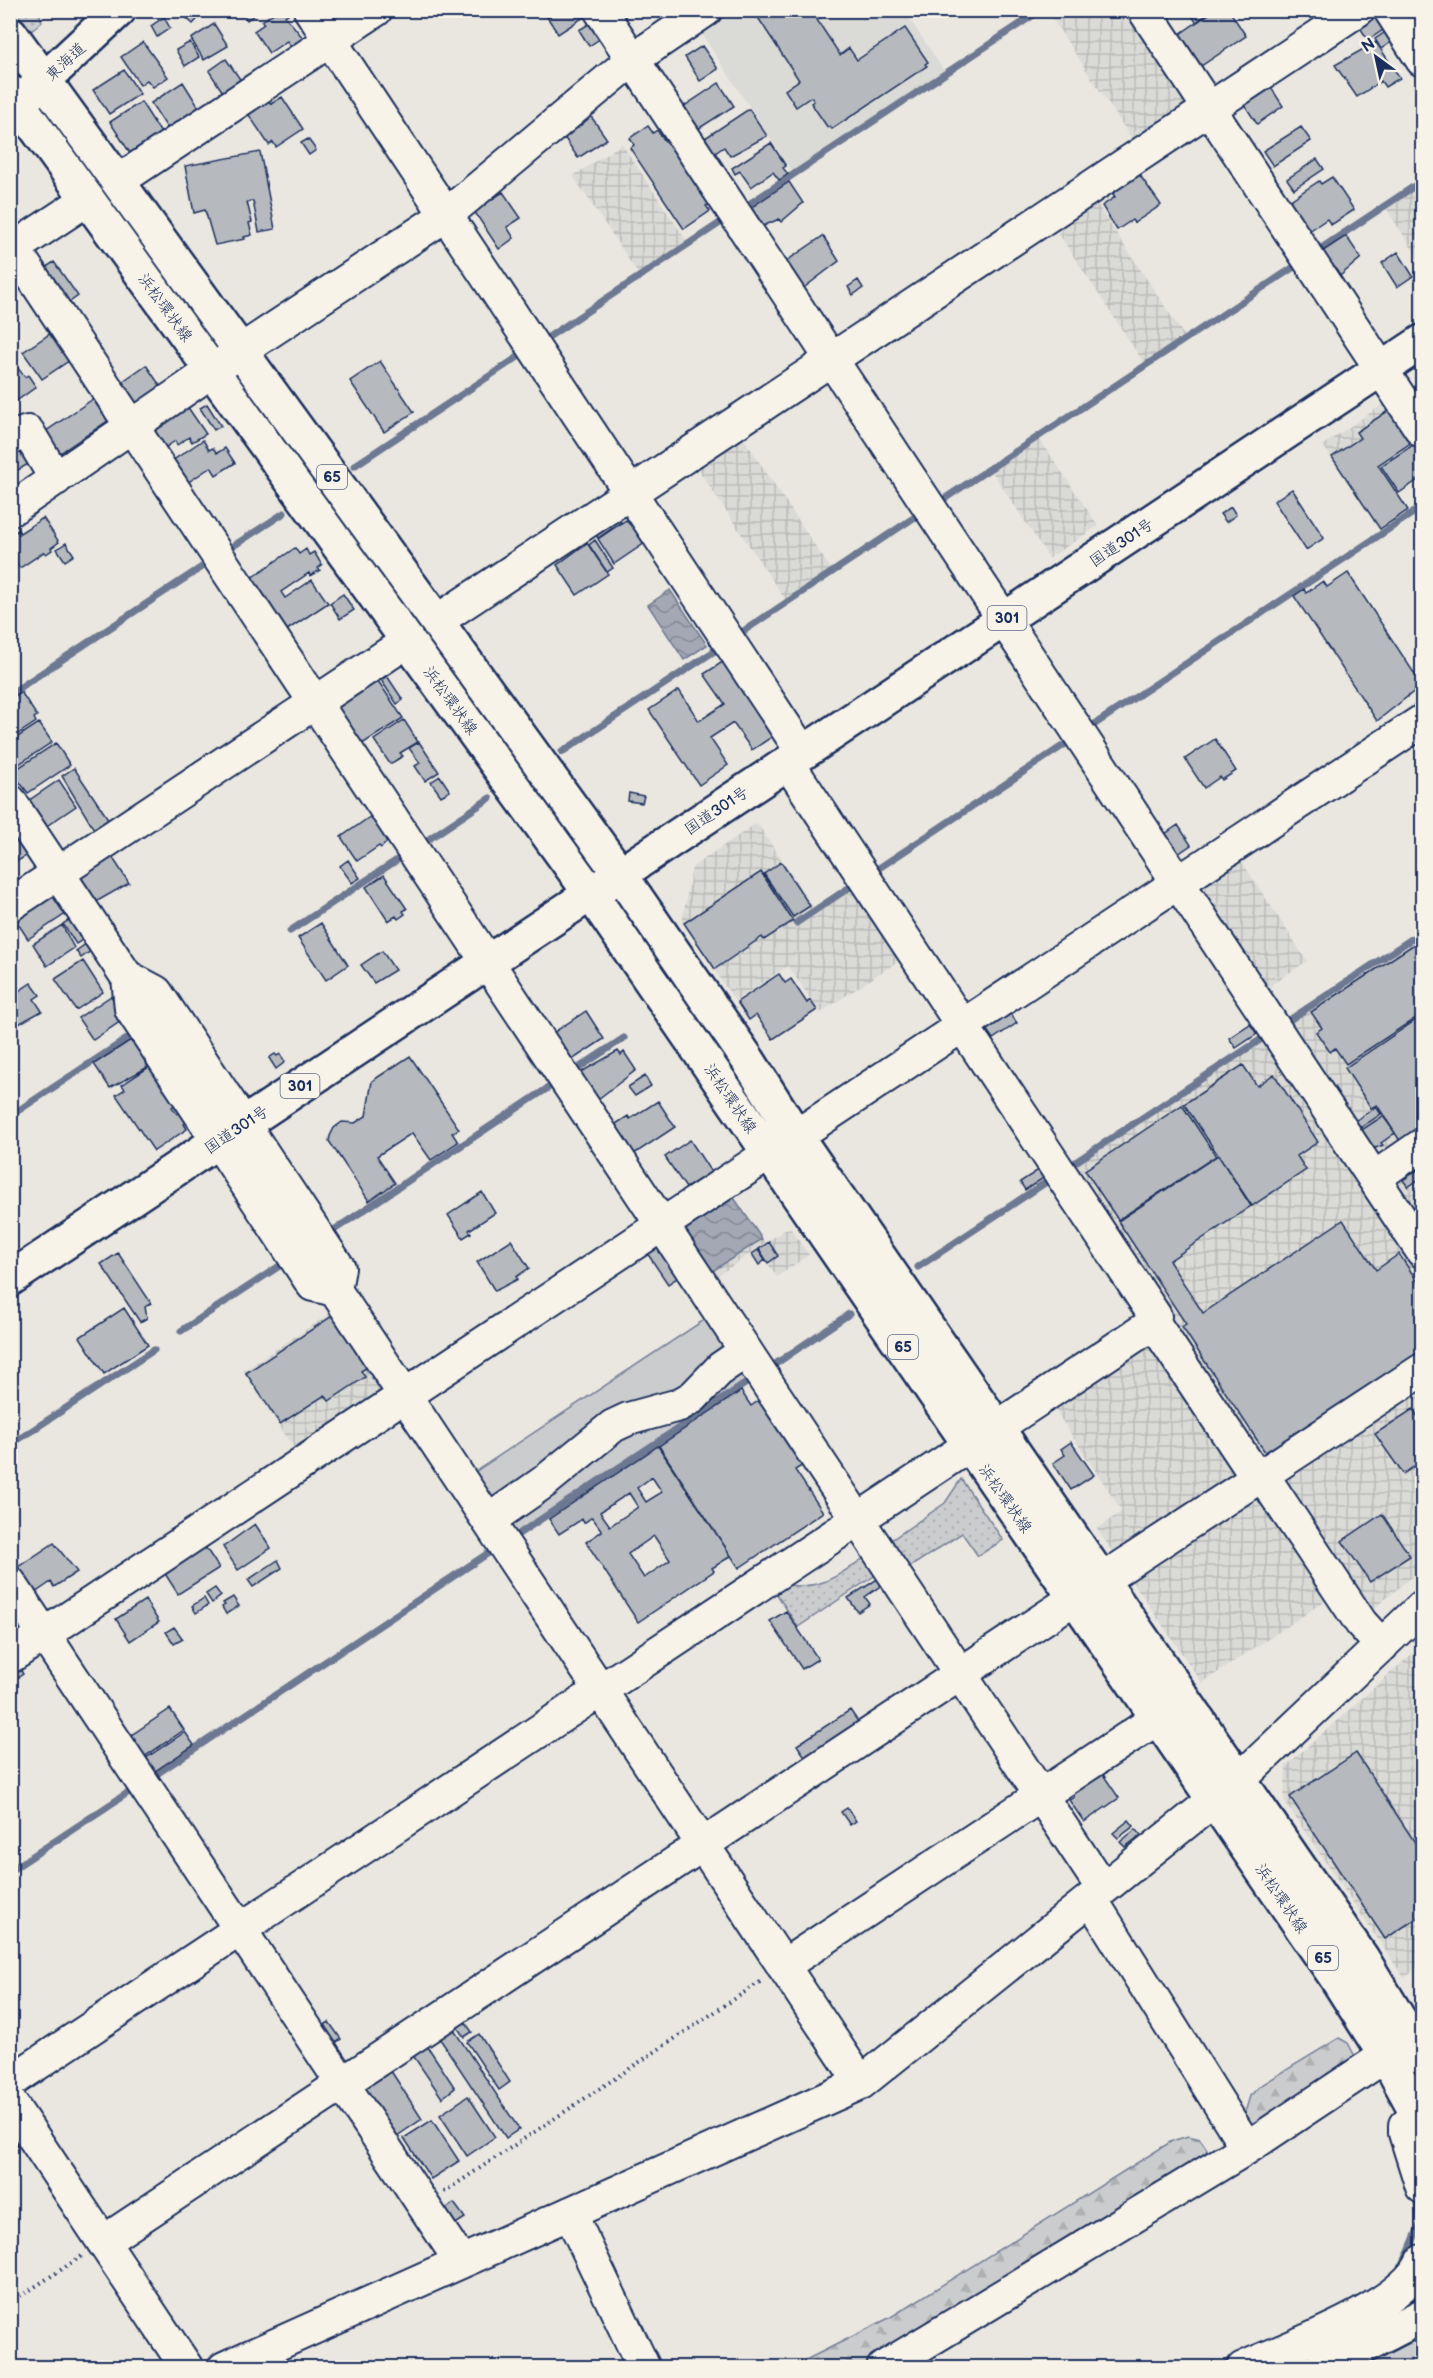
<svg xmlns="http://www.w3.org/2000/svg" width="1433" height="2378" viewBox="0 0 1433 2378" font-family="'Balsamiq Sans','Klee One',sans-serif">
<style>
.built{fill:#dadad6}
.industrial{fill:url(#industrial-grid)}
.grass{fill:url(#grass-dots);stroke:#737e96;stroke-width:1.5}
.forest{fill:url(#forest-firs);stroke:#737e96;stroke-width:1.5}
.green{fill:#cbcccd;stroke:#737e96;stroke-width:1.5}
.water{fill:url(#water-waves);stroke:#6d7892;stroke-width:1.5}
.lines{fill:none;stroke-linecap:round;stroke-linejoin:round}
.stream{stroke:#6d7892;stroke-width:7}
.building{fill:#b6babf;stroke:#1b2f5e;stroke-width:1.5;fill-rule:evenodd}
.minor-casing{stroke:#1b2f5e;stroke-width:36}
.major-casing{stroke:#1b2f5e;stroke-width:38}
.highway-casing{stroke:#1b2f5e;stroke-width:38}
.path{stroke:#1b2f5e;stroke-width:4;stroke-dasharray:1.5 4.5;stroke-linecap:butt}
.minor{stroke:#f7f3e8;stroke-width:32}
.major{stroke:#f7f3e8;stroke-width:33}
.highway{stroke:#f7f3e8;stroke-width:33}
.labels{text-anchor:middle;stroke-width:4.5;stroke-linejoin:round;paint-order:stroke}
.shield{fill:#f7f3e8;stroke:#5d6a87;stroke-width:1.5}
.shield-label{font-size:15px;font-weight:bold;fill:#1b2f5e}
.street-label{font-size:16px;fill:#1b2f5e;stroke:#f7f3e8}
</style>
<defs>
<pattern id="industrial-grid" width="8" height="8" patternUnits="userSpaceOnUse" patternTransform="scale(1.5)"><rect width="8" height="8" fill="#dadad6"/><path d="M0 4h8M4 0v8" fill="none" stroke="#babbba"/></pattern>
<pattern id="grass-dots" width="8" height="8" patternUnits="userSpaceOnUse" patternTransform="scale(1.5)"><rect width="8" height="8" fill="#cbcccd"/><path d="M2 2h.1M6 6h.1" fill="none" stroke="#aeb0b2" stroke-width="1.8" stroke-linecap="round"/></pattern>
<pattern id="forest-firs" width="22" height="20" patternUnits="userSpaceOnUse" patternTransform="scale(1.5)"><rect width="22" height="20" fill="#cbcccd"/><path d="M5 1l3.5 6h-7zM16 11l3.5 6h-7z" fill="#aeb0b2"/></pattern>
<pattern id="water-waves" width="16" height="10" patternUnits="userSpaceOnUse" patternTransform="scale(1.5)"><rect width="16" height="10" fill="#a3a8b4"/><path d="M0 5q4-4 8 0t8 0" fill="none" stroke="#848996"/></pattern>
</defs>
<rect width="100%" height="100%" fill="#eae7e0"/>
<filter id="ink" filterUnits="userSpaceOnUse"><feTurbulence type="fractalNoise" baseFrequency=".0167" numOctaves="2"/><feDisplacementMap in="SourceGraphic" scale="12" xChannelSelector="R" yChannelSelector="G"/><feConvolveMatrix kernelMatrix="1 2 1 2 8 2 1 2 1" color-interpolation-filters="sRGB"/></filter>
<g filter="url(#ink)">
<path class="built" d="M724,11H904L945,72L793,173L698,28Z"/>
<path class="industrial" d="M1047,11H1136L1200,107L1138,148Z
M622,144L688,243L639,275L573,176Z
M1422,184V264L1386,208Z
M1091,195L1185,337L1144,363L1051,222Z
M1392,398L1420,439L1380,466L1411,513L1381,533L1323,445Z
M738,430L832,571L786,601L692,460Z
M1039,438L1098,526L1049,558L991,470Z
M757,823L814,909L794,922L795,925L861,882L909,954L820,1013L788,966L735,1001L682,922L692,867Z
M1236,853L1307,961L1262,991L1190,883Z
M1422,934V1137L1378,1166L1285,1026Z
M1268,1037L1422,1269V1358L1264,1457L1072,1167Z
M1422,1153V1233L1390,1175Z
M729,1188L765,1243L789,1227L809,1255L777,1277L758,1249L708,1282Z
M337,1309L394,1394L300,1457L243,1371Z
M1149,1340L1238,1475L1118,1560L1097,1529L1122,1511L1049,1401Z
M1422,1382V1568L1368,1614L1280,1482Z
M1260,1483L1334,1595L1202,1683L1126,1572Z
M1422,1645V1965L1404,1978L1284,1801L1286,1766Z"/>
<path class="grass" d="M12,11H39L42,22L30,32Z
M961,1479L1003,1540L978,1556L962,1533L901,1573L887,1543L945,1503Z
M867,1556L883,1570L798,1627L771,1585L775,1582C816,1594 834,1578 867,1556Z"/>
<path class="forest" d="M1339,2038L1348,2043L1357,2060L1259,2128L1250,2124L1244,2116L1250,2096L1260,2086Z
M1188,2136L1200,2139L1207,2149L1202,2164L869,2368H790L891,2317L1172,2141Z
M1422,2331V2362L1411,2367L1350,2368Z"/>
<path class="green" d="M713,1314L754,1376L511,1537L470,1475Z"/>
<path class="water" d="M670,590L707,645L684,660L648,605Z
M730,1192L762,1239L711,1272L680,1226Z"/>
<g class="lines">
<path class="stream" d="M743,208L1041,10
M1314,253L1422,181
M541,342L726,219
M354,466L527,351
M938,503L1300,263
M224,552L284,513
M736,636L921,513
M10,694L211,561
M1089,728L1422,507
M562,752L722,646
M420,845L490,798
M870,874L1070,741
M796,923L859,881
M290,931L406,854
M1285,1023L1422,932
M571,1073L624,1038
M10,1116L136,1033
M1065,1169L1266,1036
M328,1234L557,1082
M918,1267L1054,1177
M181,1331L287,1261
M768,1369L849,1314
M10,1445L154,1350
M511,1539L754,1378
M149,1779L496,1548
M10,1871L135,1788
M1405,2260L1421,2222L1415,2194
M202,2366L218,2359
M1218,2368L1236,2360"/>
</g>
<path class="building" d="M178,10H206L193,24Z
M240,10H261L247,20Z
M278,10H285L288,14L285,16L304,39L291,47L287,41L269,53L254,31L264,24L262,21Z
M546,10H584L587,15L558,34L544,12Z
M753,10H832L817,20L840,55L849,48L857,60L905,28L928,62L925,64L927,66L832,129L830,126L828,128L811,103L814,101L811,97L796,107L785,90L799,80Z
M1197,10H1206L1208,14L1196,22L1191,14Z
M1215,10H1229L1246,36L1195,70L1174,38Z
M1374,11L1386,28L1368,40L1357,23Z
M164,17L170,28L157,37L151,26Z
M594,21L604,36L589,46L579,30Z
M214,24L228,46L204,60L191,39Z
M1387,31L1394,40L1381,49L1375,39Z
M143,42L168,77L153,87L147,80L140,85L121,57Z
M190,42L199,57L185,66L176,50Z
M1376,42L1400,78L1385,87L1381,81L1357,97L1335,65Z
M702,46L718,69L700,81L685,57Z
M226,59L242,82L224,94L209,71Z
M124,70L140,94L109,114L93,90Z
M183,82L203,114L171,134L151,103Z
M719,83L734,106L698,129L683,107Z
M1268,83L1283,106L1257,124L1242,101Z
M282,97L303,129L276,147L273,142L269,145L247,112L268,100L271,104Z
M141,102L161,133L130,153L110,122Z
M749,109L767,136L730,156L724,147L712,155L702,140Z
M590,115L607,139L578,158L560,131Z
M648,126L653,133L657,130L665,141L668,139L711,203L706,206L710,211L684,229L630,148L634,145L630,138Z
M1301,127L1311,141L1273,166L1263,151Z
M308,139L316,150L309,155L301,143Z
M771,143L786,166L783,168L788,174L779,180L773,172L751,187L740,171L735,174L732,168Z
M260,152L275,229L259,232L253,201L247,202L252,222L249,223L252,235L244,237L245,239L215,245L205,210L194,213L185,166Z
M1317,159L1324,169L1294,189L1287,179Z
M1139,174L1161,205L1134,223L1132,220L1117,230L1102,206L1115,197L1112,192Z
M1332,177L1354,210L1331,225L1327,219L1309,231L1289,201L1319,181L1321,184Z
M789,182L803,203L781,222L779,219L761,227L749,209Z
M503,192L521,218L507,227L514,238L499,249L474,211Z
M823,236L839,261L801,290L785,262Z
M1346,236L1361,258L1334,281L1317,255Z
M1398,252L1413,276L1397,287L1382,263Z
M54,262L78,296L64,306L40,271Z
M858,280L863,288L853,295L848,287Z
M57,329L76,356L42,379L23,352Z
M380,361L414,412L384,432L350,381Z
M146,365L161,387L129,410L116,386Z
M16,366L25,377L28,375L36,387L15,402L10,395V370Z
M93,399L99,408L103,405L112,418L54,457L39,436Z
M185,403L206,434L192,442L189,437L177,445L175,441L159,452L145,430Z
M207,404L221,426L214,430L200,408Z
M1397,405L1418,438L1378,465L1408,510L1380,529L1332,457L1360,438L1356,432Z
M203,440L209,450L213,448L217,453L225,448L235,463L216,475L211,467L181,487L166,465Z
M1419,441L1422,446V481L1421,478L1399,493L1381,466Z
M23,444L33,461L10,475V447Z
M1292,489L1324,538L1306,550L1274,501Z
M1231,507L1236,515L1226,522L1220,514Z
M615,512L621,522L598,538L591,528Z
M43,518L59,542L51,548L52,550L46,554L44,552L20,568L10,553V535L18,530L20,533Z
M626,520L631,526L633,524L645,543L614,564L598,539Z
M595,540L613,568L607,572L589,545Z
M66,543L74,555L65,561L57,549Z
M587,543L608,574L577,595L557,565Z
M295,548L299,554L306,549L309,555L314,552L322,565L318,568L320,570L310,576L309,573L281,592L285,598L312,580L328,603L287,630L296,644L289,649L248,580Z
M1348,573L1422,685L1377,721L1294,596L1304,589L1306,593L1323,581L1327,587Z
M343,594L354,610L340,619L330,603Z
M724,661L773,736L752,750L733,723L710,738L728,765L699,785L649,710L679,690L699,721L725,704L704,674Z
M374,675L403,718L356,748L326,703Z
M387,676L403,700L397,704L381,680Z
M21,692L37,716L34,718L36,722L15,736L13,732L10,734V699Z
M404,720L418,742L400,753L403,756L390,764L374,740Z
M39,723L52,742L10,770V742Z
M1215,739L1236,771L1222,780L1220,777L1204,788L1185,759Z
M419,742L439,772L425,781L415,766L420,763L409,748Z
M56,743L70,765L28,793L12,772Z
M74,768L113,826L98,836L62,776Z
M440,776L450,791L441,796L431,782Z
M59,780L76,806L45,827L28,801Z
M629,793L644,796L642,803L628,801Z
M374,814L390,839L381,848L379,846L357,861L341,837Z
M11,823L31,853L16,862L14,858L10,861Z
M1178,825L1191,845L1178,854L1165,834Z
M111,855L129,883L94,903L74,873Z
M348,860L360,878L352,883L340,866Z
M781,862L810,906L793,917L764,874Z
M761,872L793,921L764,940L762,937L715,969L684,923Z
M384,875L407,909L403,911L405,914L398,919L396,916L388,921L366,887Z
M50,887L67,913L28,939L11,913Z
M75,916L88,936L76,944L63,924Z
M321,923L348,965L326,980L298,938Z
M62,925L74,948L47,966L33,944Z
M1422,939V1014L1346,1064L1335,1048L1330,1052L1316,1032L1322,1028L1311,1012Z
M90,941L95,948L81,958L76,951Z
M382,951L395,970L374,983L361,965Z
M83,961L103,992L76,1010L55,979Z
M779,974L785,983L791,979L807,1003L810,1000L817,1010L773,1039L756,1015L749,1020L737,1002Z
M31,983L40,995L34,999L42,1011L15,1026L10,1019V997Z
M111,996L121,1012L116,1015L121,1021L93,1040L78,1018Z
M1006,1007L1017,1023L993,1039L982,1023Z
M586,1011L604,1039L572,1060L553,1033Z
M1422,1016V1135L1404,1147L1377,1105L1371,1108L1345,1068Z
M1250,1024L1257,1034L1236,1048L1229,1038Z
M138,1039L151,1059L145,1062L148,1067L110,1088L94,1064L131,1040L132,1043Z
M618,1051L621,1055L624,1052L636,1070L598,1099L591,1088L587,1091L576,1075Z
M275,1054L277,1056L280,1054L285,1062L276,1069L269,1058Z
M410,1056L459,1129L452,1133L458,1142L431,1160L412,1133L377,1156L395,1183L369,1201L329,1141L330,1136L334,1128L342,1122L355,1123L366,1116L372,1081Z
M152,1059L180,1102L172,1107L177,1114L184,1109L191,1119L184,1124L187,1129L154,1151L116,1095L125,1089L122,1085L149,1067L146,1063Z
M1243,1065L1257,1086L1274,1074L1318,1142L1297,1156L1306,1170L1252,1206L1184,1104Z
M645,1076L651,1086L635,1096L628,1087Z
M658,1101L675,1127L628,1158L608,1129L628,1116L630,1119Z
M1182,1105L1216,1156L1118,1220L1085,1170Z
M1376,1107L1381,1114L1357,1130L1352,1123Z
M1383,1116L1395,1133L1381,1143L1383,1145L1368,1151L1357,1133Z
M690,1140L711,1172L686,1188L665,1157Z
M1218,1155L1251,1206L1169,1261L1203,1313L1343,1220L1376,1270L1399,1254L1422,1288V1356L1269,1458L1182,1327L1186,1324L1118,1221Z
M1043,1167L1048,1175L1025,1190L1020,1182Z
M1422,1167V1177L1408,1187L1403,1180Z
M482,1192L495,1213L469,1230L471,1233L463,1238L448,1215Z
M511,1240L529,1268L516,1277L518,1279L495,1291L477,1262Z
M660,1240L683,1274L668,1284L645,1250Z
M769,1242L778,1256L768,1263L759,1249Z
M758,1250L765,1260L759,1265L752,1254Z
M118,1253L151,1303L145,1307L147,1318L140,1322L101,1264Z
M124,1308L148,1345L104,1374L80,1337Z
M335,1314L369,1366L361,1371L365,1377L329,1401L325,1395L280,1424L246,1373Z
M741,1391L751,1406L765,1396L808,1462L795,1470L823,1512L739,1568L659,1446Z
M1413,1409L1422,1423V1461L1403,1474L1375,1434Z
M1071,1442L1094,1475L1071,1490L1053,1463L1065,1455L1061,1449Z
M658,1446L731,1556L712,1568L714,1571L638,1622L586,1542L602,1531L592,1517L584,1523L582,1519L559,1534L549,1519ZM652,1477L662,1492L646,1502L637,1488ZM629,1493L638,1507L610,1526L600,1512ZM654,1536L670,1560L644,1578L628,1554Z
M1382,1514L1410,1556L1370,1582L1342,1541Z
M255,1524L271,1548L238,1570L223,1547Z
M202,1542L219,1568L178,1594L162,1569Z
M54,1543L77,1572L54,1587L51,1582L29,1597L12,1571Z
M278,1560L282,1568L253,1587L248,1580Z
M882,1576L886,1582L865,1597L870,1604L858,1612L848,1598Z
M215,1588L221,1596L212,1603L206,1594Z
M233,1597L239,1606L226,1614L222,1607L225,1605L223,1603Z
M204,1598L208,1605L196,1613L192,1606Z
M145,1600L159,1622L130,1641L116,1619Z
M10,1607L24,1627L10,1638Z
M786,1611L818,1659L802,1669L770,1621Z
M174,1627L183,1639L174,1644L166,1632Z
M18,1666L23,1674L10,1683V1671Z
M170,1709L184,1730L138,1761L124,1740Z
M850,1710L861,1726L808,1761L797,1745Z
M185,1732L194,1745L149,1775L140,1762Z
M1356,1753L1422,1853V1915L1385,1939L1290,1797Z
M1100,1770L1119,1798L1084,1822L1069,1800L1074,1797L1069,1790Z
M847,1808L856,1821L850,1825L841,1812Z
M1129,1820L1134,1826L1118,1838L1113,1833Z
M1136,1829L1141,1835L1125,1847L1120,1842Z
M329,2022L341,2039L330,2047L318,2029Z
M465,2022L472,2032L464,2037L457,2027Z
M450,2024L519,2129L506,2138L436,2033Z
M479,2034L510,2082L499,2090L467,2042Z
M424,2041L455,2088L442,2098L410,2051Z
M389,2068L422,2119L397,2136L363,2084Z
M468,2096L495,2137L467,2156L440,2115Z
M432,2120L459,2161L431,2179L404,2138Z
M454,2203L465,2218L454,2225L444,2210Z"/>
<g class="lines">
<defs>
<path id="minor" d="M310,10L803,753
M600,10L1422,1251
M1144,10L1422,431
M1390,10L1422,60
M118,181L376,10
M10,243L1103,1889
M14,248L88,199
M10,438L28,432L56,479
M10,510L257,340L446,215L632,60L706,10
M437,621L1358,10
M788,763L1155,1316L1154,1323L1257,1478
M10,801L139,995
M10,905L408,641
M128,977L156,992L339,1268L335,1290L313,1285L131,1009Z
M248,1159L861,2083
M1374,1178L1422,1145
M1263,1476L1361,1623L1382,1646
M488,1521L544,1482L613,1426L628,1419L679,1405L693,1397L721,1368L746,1351
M1102,1580L1422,1370
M10,1583L461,2262
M10,1657L1422,721
M1091,1899L1247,2148
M783,1966L1158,1718
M10,2082L1154,1323
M10,2102L187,2368
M1418,2114L1405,2125V2133L1422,2187
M570,2213L644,2368
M103,2242L1075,1598
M224,2368L861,2083L1239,1780L1422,1607
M883,2368L1247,2148L1385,2056
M1243,2368C1291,2346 1401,2308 1422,2261"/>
<path id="major" d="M10,33L620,874L748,1060L796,1136L1362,1958L1422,2057
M10,92L591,894L1335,1976L1387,2058L1422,2122
M29,94L119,10"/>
<path id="highway" d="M10,1279L1422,342
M1321,2368L1422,2316"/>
</defs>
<use href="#minor" class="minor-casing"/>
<use href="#major" class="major-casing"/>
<use href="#highway" class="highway-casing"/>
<path class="path" d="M444,2192L763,1980
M10,2303L82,2256"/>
<use href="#minor" class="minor"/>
<use href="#major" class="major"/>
<use href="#highway" class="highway"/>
</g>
</g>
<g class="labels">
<g class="shield">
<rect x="317" y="465" width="30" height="24" rx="4.5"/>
<rect x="987.5" y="606" width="39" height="24" rx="4.5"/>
<rect x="280.5" y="1074" width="39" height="24" rx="4.5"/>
<rect x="888" y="1335" width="30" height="24" rx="4.5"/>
<rect x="1308" y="1946" width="30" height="24" rx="4.5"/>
</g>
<g class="shield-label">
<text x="332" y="482">65</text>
<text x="1007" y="623">301</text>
<text x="300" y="1091">301</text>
<text x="903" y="1352">65</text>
<text x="1323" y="1963">65</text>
</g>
<g class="street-label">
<text transform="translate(65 61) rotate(-43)" y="6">東海道</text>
<text transform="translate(166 307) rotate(54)" y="6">浜松環状線</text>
<text transform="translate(1121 542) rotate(-34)" y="6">国道301号</text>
<text transform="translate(451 700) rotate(54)" y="6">浜松環状線</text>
<text transform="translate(716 810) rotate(-34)" y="6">国道301号</text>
<text transform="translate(731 1098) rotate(56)" y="6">浜松環状線</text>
<text transform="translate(236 1129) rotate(-34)" y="6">国道301号</text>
<text transform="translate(1006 1498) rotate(55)" y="6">浜松環状線</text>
<text transform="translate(1282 1898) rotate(56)" y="6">浜松環状線</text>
</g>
</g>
<rect width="1433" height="2378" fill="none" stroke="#f7f3e8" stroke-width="36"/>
<rect x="18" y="18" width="1397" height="2342" fill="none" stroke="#1b2f5e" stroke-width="2" filter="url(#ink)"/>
<g transform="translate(1376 57) rotate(327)" stroke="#f7f3e8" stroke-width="4.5" paint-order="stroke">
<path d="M0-4.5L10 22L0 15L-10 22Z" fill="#1b2f5e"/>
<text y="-9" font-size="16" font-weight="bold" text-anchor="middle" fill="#1b2f5e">N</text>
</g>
</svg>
